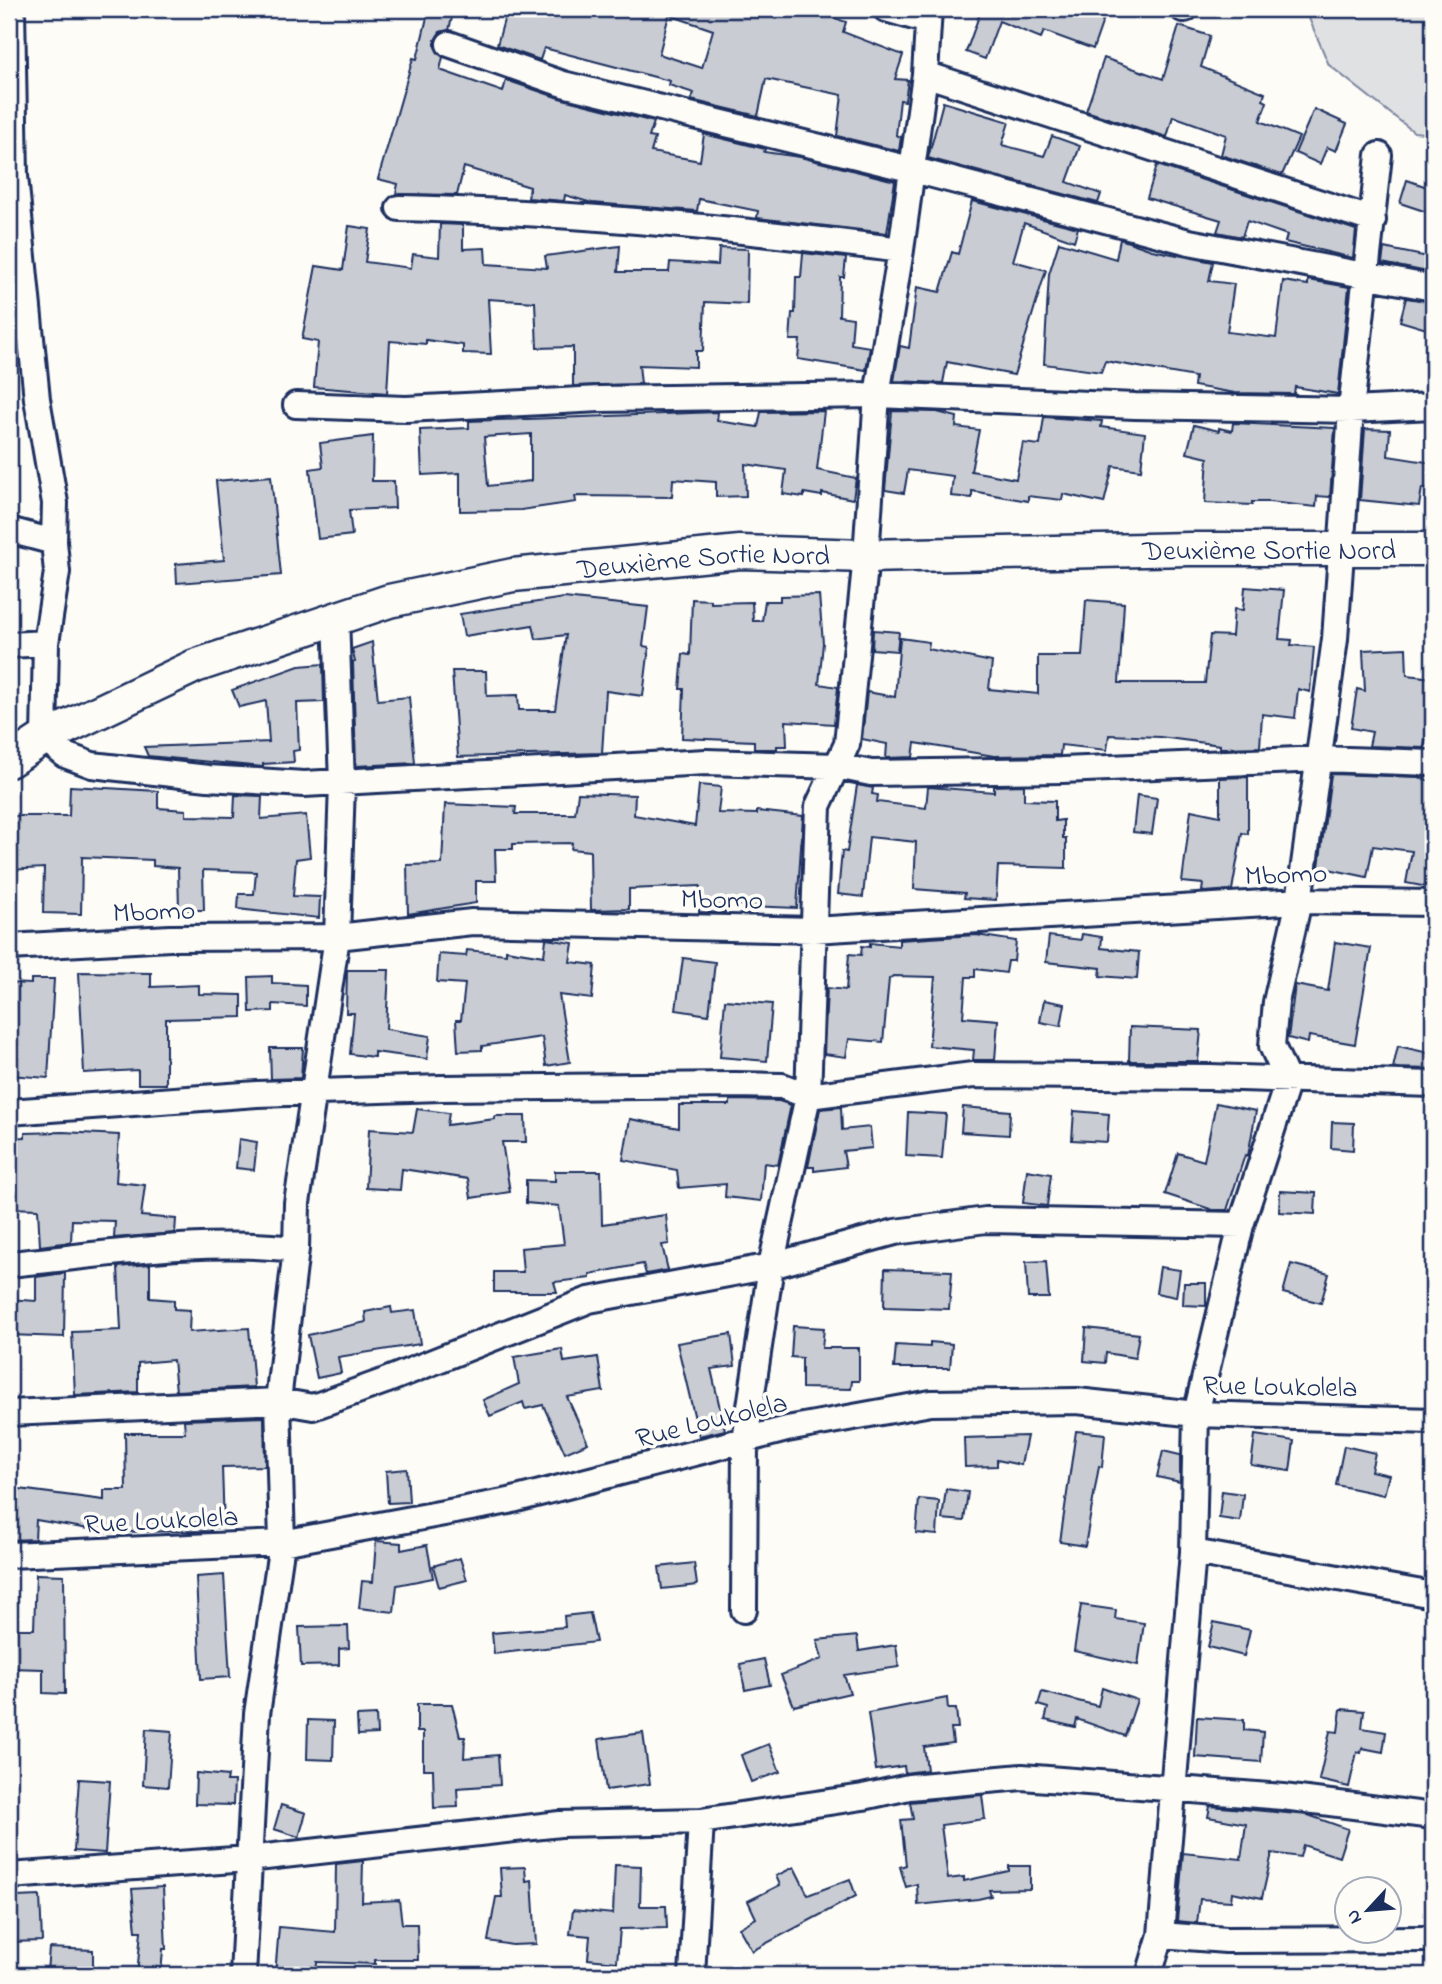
<svg xmlns="http://www.w3.org/2000/svg" width="1442" height="1984" viewBox="0 0 1442 1984" font-family="'Indie Flower',sans-serif">
<style>
.green{fill:#e0e1e3;stroke:#7e88a0;stroke-width:2}
.building{fill:#c9ccd3;stroke:#1b2f5e;stroke-width:2;fill-rule:evenodd}
.lines{fill:none;stroke-linecap:round;stroke-linejoin:round}
.minor-casing{stroke:#1b2f5e;stroke-width:30}
.major-casing{stroke:#1b2f5e;stroke-width:37}
.minor{stroke:#fdfcf7;stroke-width:24}
.major{stroke:#fdfcf7;stroke-width:32}
.labels{text-anchor:middle;stroke-width:7;stroke-linejoin:round;paint-order:stroke}
.street-label{font-size:28px;fill:#1b2f5e;stroke:#fdfcf7}
</style>
<rect width="100%" height="100%" fill="#fdfcf7"/>
<filter id="ink" filterUnits="userSpaceOnUse"><feTurbulence type="fractalNoise" baseFrequency=".0143" numOctaves="2"/><feDisplacementMap in="SourceGraphic" scale="14" xChannelSelector="R" yChannelSelector="G"/><feConvolveMatrix kernelMatrix="1 2 1 2 8 2 1 2 1" color-interpolation-filters="sRGB"/></filter>
<g filter="url(#ink)">
<path class="green" d="M1305,9H1433V134L1414,132L1329,65Z"/>
<path class="building" d="M429,9H454L449,30L440,32L435,40V47L443,57L440,70L503,92L506,80L559,98L654,122L649,137L655,138L651,152L700,161L704,134L765,149L764,152L800,157L895,181L887,233L757,218L758,211L699,199L697,211L592,203L565,195L564,201L528,198L530,187L464,167L457,195L396,194L398,184L378,179L413,58L417,59Z
M507,9H810L846,22L843,32L903,55L895,79L908,80L905,101L900,100L896,135L901,137L899,151L837,136L842,95L766,79L758,116L691,100L694,93L669,85L670,81L544,48L540,60L497,45ZM669,15L713,30L702,68L659,54Z
M970,9H1107L1093,49L1044,31L1041,38L999,21L985,59L966,52L980,13Z
M1179,26L1210,36L1201,67L1265,93L1263,100L1267,102L1260,121L1299,137L1282,175L1221,155L1226,135L1173,116L1167,137L1086,111L1104,58L1163,79Z
M943,102L1009,122L1002,145L1044,156L1052,136L1080,146L1067,182L1101,194L1098,203L928,158Z
M1314,109L1347,124L1336,151L1327,147L1320,164L1295,153Z
M1157,165L1356,230L1353,258L1285,242L1287,235L1247,221L1242,237L1217,232L1221,220L1147,198Z
M1407,180L1433,189V214L1400,203Z
M972,201L1078,228L1074,241L1024,223L1013,261L1046,270L1014,375L947,362L943,383L894,381L900,346L909,348L917,287L940,292L952,252L958,254Z
M440,224L463,225V249L485,248L486,264L547,268L545,256L620,246L618,272H669L670,262L718,265L719,248L748,249L747,304L705,302L703,351H696V367L639,365L641,384L573,386V347L537,348L535,302L488,299L491,354L463,353V345L426,340V344L390,341L387,393L314,387L318,342L302,339L316,266L343,270L349,226L370,229L365,262L411,268L413,254L439,257Z
M1120,239L1152,250L1213,262L1209,281L1234,284L1227,332L1276,338L1283,281L1308,285V280L1349,287L1338,394L1295,387L1294,394L1235,393L1194,386L1195,377L1105,361L1101,372L1044,364L1049,274L1059,242L1116,259Z
M1384,248L1433,258V273L1382,263Z
M803,253L846,258L844,277H840L839,316L853,318L851,344L870,347L866,370L798,359L800,340H790L792,313H795L796,277H801Z
M1406,298L1433,302V331L1400,321Z
M824,411L817,470L856,478L853,499L822,493V496L804,493V497L783,494L786,470L745,464L746,496L716,497V482L673,479L672,497L575,496L576,502L521,510L460,511V473L422,475L420,430L469,428V421L718,412L717,421L758,427L761,412ZM531,434V481L488,486L484,437Z
M892,411L937,412L957,417L956,427L979,430L971,471L1016,479L1023,443L1040,445L1044,417L1102,421L1101,427L1145,433L1141,470L1113,466L1104,503L1063,494L1062,500L1028,496V501L972,491V498L951,496L953,476L908,470L904,493L885,490Z
M1233,423L1335,428L1330,497L1317,496L1316,507L1269,502H1252V505L1205,503L1208,458L1187,453L1194,425L1219,431V428L1232,431Z
M1365,429L1390,430L1388,456L1433,463V490L1422,488L1419,506L1360,500Z
M373,436L372,481H394L395,508L349,510L352,535L318,539L310,469L323,467L320,443Z
M271,476L281,575L177,583L176,564L224,560L216,481Z
M1245,587L1284,590L1279,639L1292,640L1291,645L1314,647L1310,692L1298,689L1295,718L1262,714L1260,747L1220,748V745L1160,737L1109,735L1107,750L1061,745L1060,755L994,756L915,743L913,757L886,758L887,744L862,739L867,692L895,697L900,638L929,642L928,649L992,662L989,689L1038,694V656H1082L1086,600L1124,603L1119,683H1205L1210,635L1232,636L1234,609L1243,610Z
M819,595L823,643L819,684L838,687L834,724L786,721L787,746H777V749H754V741L682,738L684,689H680L683,654L690,655L692,599L711,600V603L752,602L753,621H762L765,601H780V596Z
M564,598L648,607L643,646L649,647L643,696L606,691L602,753L458,757L452,671H486L487,696L518,695L519,710H555L566,635L536,639L533,625L464,636L460,614Z
M873,630L899,632L897,651L872,649Z
M372,642L378,700L409,697L415,763L356,766L353,662H355L352,649Z
M1406,648L1407,675L1433,678V741L1425,740L1424,748L1369,746L1372,732L1351,728L1357,689L1365,691L1363,650Z
M323,664L324,702L297,703L299,750L293,751L294,762L263,764V767L148,756L144,747L269,742L266,701L239,707L232,690L299,666Z
M1331,774L1419,777L1433,782V888L1406,883L1412,851L1373,846L1367,877L1319,867Z
M1248,777V834L1242,833L1232,890L1205,892L1202,891L1203,884L1182,882L1191,810L1220,816V778Z
M699,785L721,787L718,813L757,814V811L803,816L797,908L725,905V913L699,912L700,886L629,889V909L591,910L590,851L571,849L572,843L513,844V849H495L496,881H476V903L408,914L407,865L442,864L445,804L516,807L515,814H575L578,793L635,795L634,815L695,826Z
M857,785L873,788L872,794L878,795L877,802L926,808L928,787L994,792V786L1024,785V800L1055,801V821L1063,820V838H1066V868L998,866L996,900L964,898L965,893L914,889L916,842L869,837L863,897L838,894L842,851L847,852Z
M70,786L158,791V808L186,810V816L234,817L235,795L262,796L261,819L306,815L310,857L296,859L293,896L320,897L319,918L238,909L239,894H254L256,872L203,870L204,910H179L178,868L153,866V860L82,857L81,914L43,913L44,868L9,870V816H69Z
M1137,795L1157,798L1152,834L1133,832Z
M1082,934L1102,937L1101,948L1139,952L1137,979L1100,976L1101,968L1046,962L1049,936L1081,940Z
M976,935L1016,941L1014,961H1008L1006,973L975,969V977H966L963,1017L998,1020L995,1060H973L974,1050L929,1046L935,977L893,976L889,979L883,1042L849,1039L846,1057L824,1054L827,988L846,990L849,954L861,955L862,946L870,947V943L899,946V940Z
M546,939L573,943L570,962L595,965L592,999L559,995L570,1062L546,1066L542,1037L482,1046V1050L458,1051L456,1020H461L465,984L437,982L439,954L466,956L467,950L506,954V950L544,956Z
M1335,942L1371,948L1355,1044L1309,1036L1308,1043L1288,1038L1295,985L1328,991Z
M683,958L715,962L709,1015L676,1010Z
M347,970H389L386,1029L430,1036L427,1059L374,1052V1057L350,1054L354,1013H346Z
M79,972L151,973V987L199,985V994L242,995V1017L166,1019V1084H138V1070L84,1073Z
M272,976V983L306,985V1006L273,1004V1011L250,1012L249,977Z
M31,979H54L48,1078L9,1075V983L31,984Z
M725,1000L772,1004L767,1061L720,1057Z
M1044,1000L1065,1004L1061,1026L1040,1022Z
M1130,1027L1201,1030L1198,1061H1129Z
M1398,1046L1433,1054V1069L1393,1068Z
M270,1048H303L301,1078L271,1079Z
M730,1100L779,1101L791,1105L778,1165L764,1163L761,1201L725,1197L726,1184L679,1188L677,1170L623,1160L630,1119L679,1128V1105H730Z
M1216,1103L1256,1111L1248,1156L1245,1155L1227,1210H1213L1165,1194L1178,1153L1204,1161Z
M841,1107L842,1130L870,1127L872,1148L843,1151L846,1167L814,1171V1167H808L820,1109Z
M963,1107L1010,1111L1009,1135L961,1132Z
M417,1109L449,1113L447,1125L495,1119V1116H525L526,1142H502L510,1192L471,1198L468,1179L402,1169L400,1190L366,1188L369,1129L413,1132Z
M1074,1111L1109,1114L1107,1142L1072,1140Z
M908,1112L946,1114L942,1158L906,1156Z
M1332,1122L1354,1123L1353,1150L1331,1148Z
M63,1132L119,1135L116,1182L145,1185L141,1216L176,1219L175,1233L114,1238L115,1221L72,1220L71,1242L40,1246L38,1209L9,1208V1138L25,1137V1133Z
M239,1139L257,1142L254,1170L236,1168Z
M1027,1170L1051,1174L1047,1206L1023,1203Z
M555,1171H601L602,1224L666,1215L669,1244L662,1245L668,1270L646,1274L643,1264L590,1274V1278L554,1282L557,1292H494V1272H523L521,1248L564,1244L559,1206L526,1203V1180L555,1181Z
M1280,1191L1316,1193L1315,1214L1279,1212Z
M1046,1261L1049,1298H1028L1026,1262Z
M150,1264V1298L174,1300V1309L190,1310L189,1332L249,1328L254,1387L176,1391L173,1360L138,1363V1392L75,1395L72,1332L121,1330L118,1267Z
M1291,1264L1329,1274L1321,1303L1283,1293Z
M1160,1267L1180,1270L1176,1297L1156,1293Z
M885,1269L952,1271L949,1309L884,1307Z
M65,1273L64,1337L9,1335V1299L36,1301V1277Z
M1184,1283H1206V1306L1183,1305Z
M391,1307L392,1313L415,1310L420,1344L338,1357L341,1373L317,1378L308,1335L366,1322L365,1312Z
M793,1326L824,1328L822,1348H859V1381H852L851,1389L802,1388V1358L791,1357Z
M1086,1328L1139,1334L1135,1358L1106,1353L1105,1363L1084,1361Z
M731,1334L735,1366L711,1369L725,1430L699,1436L677,1343Z
M930,1342L952,1344L950,1368H894L896,1345L930,1347Z
M562,1349L564,1362L598,1357L603,1391L567,1397L588,1443L565,1453L543,1405L525,1409L523,1402L490,1416L483,1400L519,1384L514,1357Z
M264,1417L265,1466L222,1467L224,1527L211,1528V1531L106,1532L36,1520L35,1539L9,1540L11,1488L104,1500V1490H126L125,1433H185L184,1420Z
M1076,1431L1105,1434L1102,1467L1099,1466L1085,1546L1060,1542Z
M1255,1435L1294,1441L1290,1471L1251,1465Z
M1027,1436L1021,1465L997,1460V1466L965,1467L964,1438Z
M1344,1446L1375,1453L1371,1471L1389,1475L1384,1495L1336,1485Z
M1163,1451L1180,1455V1482L1157,1477Z
M407,1469L409,1502L388,1503L386,1471Z
M946,1489L968,1492L964,1521L942,1519Z
M1222,1491L1243,1494L1240,1521L1219,1518Z
M919,1499L939,1501L937,1535L916,1533Z
M376,1541L401,1543V1550L427,1545L433,1578L397,1585L394,1612L359,1608L362,1581L373,1582Z
M460,1558L467,1580L439,1587L433,1566Z
M694,1563L697,1585L662,1589L659,1567Z
M36,1574L64,1575L65,1694L43,1693V1669L9,1668V1629H34Z
M224,1575L230,1677L201,1679L196,1577Z
M1081,1605L1116,1610L1115,1619L1144,1623L1138,1665L1074,1651Z
M590,1613L596,1642L494,1654L492,1633L565,1627L564,1616Z
M1214,1622L1250,1630L1244,1656L1208,1647Z
M348,1626L349,1648L339,1649V1665L301,1666L299,1627Z
M857,1636L859,1651L896,1645L899,1667L844,1675L850,1693L794,1706L781,1675L822,1659L817,1640Z
M764,1659L770,1685L745,1690L740,1664Z
M1102,1688L1137,1700L1125,1736L1077,1719L1075,1727L1045,1720L1048,1708L1038,1705L1042,1692L1098,1706Z
M947,1698L948,1709H956L958,1728H951L953,1743L924,1747L927,1770L905,1773L904,1766L876,1770L868,1713Z
M417,1704H452L460,1737H465L464,1758L498,1755L500,1785L457,1788L458,1807L434,1808L433,1769H423V1732H417Z
M1341,1709L1364,1711L1362,1728L1386,1732L1383,1752L1362,1748L1361,1753L1357,1752L1349,1787L1319,1780L1330,1731L1338,1732Z
M376,1715L377,1734L358,1735L357,1716Z
M1197,1717L1244,1720V1730L1263,1732L1261,1762L1195,1757Z
M308,1720L334,1721L333,1760L307,1759Z
M146,1729L172,1731L168,1787L143,1785Z
M643,1733L650,1784L606,1790L599,1739Z
M769,1744L780,1772L751,1782L741,1755Z
M196,1773L228,1776L227,1781H234L233,1805L195,1804Z
M79,1779L110,1781L105,1853L74,1851Z
M982,1795L985,1819L941,1825L948,1879L964,1877V1881L1009,1871V1866H1030V1889L989,1890L991,1896L978,1899L918,1905L917,1884L906,1887L900,1867L906,1865L901,1820L913,1819L910,1802Z
M281,1805L306,1813L299,1837L274,1829Z
M1210,1806L1308,1815L1348,1829L1339,1857L1303,1845L1300,1857L1272,1853L1262,1898L1232,1892L1231,1901L1200,1899L1197,1923L1177,1921L1183,1853L1241,1859L1246,1824L1208,1817Z
M363,1861L362,1902L399,1900L402,1924H417L418,1960H375V1964L317,1962L316,1975H275L279,1927L335,1932L336,1864Z
M615,1865L641,1866L640,1906H666L667,1928L620,1929L617,1962L588,1959L590,1936L570,1934L573,1910L613,1914Z
M525,1867L526,1881L532,1880L536,1944L512,1945L488,1941L496,1897H502L500,1868Z
M794,1867L808,1895L850,1879L856,1896L752,1951L739,1928L756,1918L748,1901L780,1885L776,1876Z
M163,1887L166,1949H163L161,1975H137L141,1931H136L132,1889Z
M40,1896L42,1941L9,1942V1917L17,1916L16,1897Z
M49,1948L93,1950V1975L47,1972Z"/>
<g class="lines">
<defs>
<path id="minor" d="M12,9L15,176L37,399L55,503L54,542
M886,9L928,21
M1183,9H1185
M449,44L563,84L910,169L1189,242L1433,288
M925,74L1373,220
M399,208C567,212 735,228 901,250
M296,405L406,409L600,399L877,395L1135,406L1351,410L1433,406
M9,530L54,542L57,572L46,643L44,738L65,755L92,765L208,778L304,784L706,762L837,766L871,773L1062,770L1320,759L1433,763
M9,645L46,643
M9,947L170,938L337,937L472,922L813,930L1299,901L1433,903
M9,1112L257,1094L441,1088L735,1085L782,1086L808,1096L973,1075L1210,1077L1433,1084
M9,1264C104,1255 201,1238 296,1249
M9,1413L278,1401L313,1407L385,1381L589,1300L771,1266L895,1232L986,1220L1241,1225
M1193,1552L1433,1595
M9,1555L282,1543L509,1501L787,1429L931,1403L1077,1401L1196,1414L1433,1421
M744,1610L745,1440L771,1266L808,1096L818,806L847,744L866,556L877,395L901,250L925,74L929,9
M9,1876L248,1859L560,1824L701,1821L863,1797L909,1787L1022,1777L1283,1797L1433,1816
M1161,1935L1226,1940L1433,1939
M243,1975L257,1714L282,1543L278,1401L296,1249L297,1203L337,937L342,783L336,617
M692,1975L701,1821
M1149,1975L1161,1935L1193,1552L1196,1414L1241,1225L1288,1081L1272,1046L1276,1002L1299,901L1335,639L1351,410L1379,155"/>
<g id="major">
<path id="s1" d="M9,761L44,738L195,666L389,601L513,575L740,552L866,556L1190,549H1433"/>
</g>
</defs>
<use href="#minor" class="minor-casing"/>
<use href="#major" class="major-casing"/>
<use href="#minor" class="minor"/>
<use href="#major" class="major"/>
</g>
</g>
<g class="labels">
<g class="street-label">
<text dy="10" stroke="none"><textPath href="#s1" startOffset="1298">Deuxième Sortie Nord</textPath></text>
<text dy="10" stroke="none"><textPath href="#s1" startOffset="732">Deuxième Sortie Nord</textPath></text>
<text transform="translate(1286 873) rotate(-2)" y="10">Mbomo</text>
<text transform="translate(722 898) rotate(1)" y="10">Mbomo</text>
<text transform="translate(154 910) rotate(-2)" y="10">Mbomo</text>
<text transform="translate(1280 1385) rotate(1)" y="10">Rue Loukolela</text>
<text transform="translate(711 1419) rotate(-14)" y="10">Rue Loukolela</text>
<text transform="translate(161 1519) rotate(-3)" y="10">Rue Loukolela</text>
</g>
</g>
<rect width="1442" height="1984" fill="none" stroke="#fdfcf7" stroke-width="35"/>
<rect x="18" y="18" width="1407" height="1949" fill="none" stroke="#1b2f5e" stroke-width="2.5" filter="url(#ink)"/>
<g transform="translate(1368 1910) rotate(244)"><circle r="33" fill="#fdfcf7" stroke="#a3aaba" stroke-width="2"/>
<path d="M0-5L12 26L0 18L-12 26Z" fill="#1b2f5e"/>
<text y="-10" font-size="19" font-weight="bold" text-anchor="middle" fill="#1b2f5e">N</text>
</g>
</svg>
